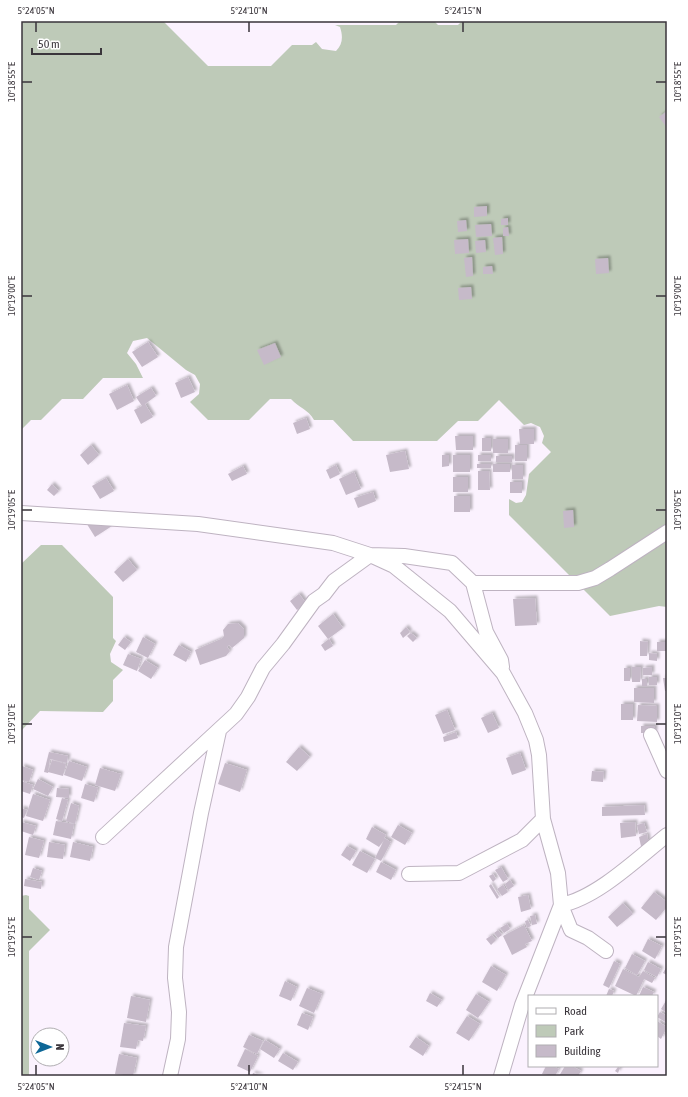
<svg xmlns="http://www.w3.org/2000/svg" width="688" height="1097" viewBox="0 0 688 1097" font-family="'Asap Condensed',sans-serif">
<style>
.green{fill:#becab8}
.building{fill:#c6bac9;filter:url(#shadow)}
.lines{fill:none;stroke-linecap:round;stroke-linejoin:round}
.minor-casing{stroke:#beb3c1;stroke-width:16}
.minor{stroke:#fff;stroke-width:14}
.ticks{fill:none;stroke:#3a353b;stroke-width:1.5}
.neatline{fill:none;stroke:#3a353b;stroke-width:1.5}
.ticks-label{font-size:10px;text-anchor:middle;fill:#3a353b}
</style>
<defs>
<filter id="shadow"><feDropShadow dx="2.5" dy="-2.5" stdDeviation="1" flood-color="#0004"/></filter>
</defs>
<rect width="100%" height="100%" fill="#fbf2fe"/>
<path class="green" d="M21,21H163L208,66H271L292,45H312L316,42L322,49L336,51C343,44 343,36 340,27L335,25H396L400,21H434L438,25H458L462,21H667V607L659,606L610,616L509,515V499L516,503L522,502L526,495L529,474L551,452L542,443L544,436L540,427L531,423L524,425L499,400L478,421H458L437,441H353L333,420H314C308,409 299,408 291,399H270L249,420H208L190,402L199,394L200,384L195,375L186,370L147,338L133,341L127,353L136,364L143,378H103L83,399H62L41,420H31L21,430Z
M41,545H62L113,597V638L116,641L110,654L111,662L123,670L113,680V701L103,712L40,711L21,731V564Z
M26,895L29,896V909L50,930L29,951V1076H21V896Z"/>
<path class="building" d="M667,111V128L659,117Z
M487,206V216L474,217V207Z
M508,218V225H501V219Z
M466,220L467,231L458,232L457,221Z
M491,224L492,236L476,237L475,225Z
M508,227L509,236H503V228Z
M502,237L503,254L495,255L493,238Z
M468,239L469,253L455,254L454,240Z
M485,240L486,252L476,253L475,241Z
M472,257L473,276L466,277L464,258Z
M608,258L609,273L596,274L595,259Z
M492,266L493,274H483V267Z
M471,287L472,299L459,300L458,288Z
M148,342L158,357L142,367L132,352Z
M275,343L281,357L264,365L257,350Z
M188,377L195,392L181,398L175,383Z
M127,385L134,401L117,410L109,394Z
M151,388L156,396L145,404L153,417L141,424L134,410L142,406L136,397Z
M306,418L310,429L297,434L293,423Z
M519,429H534V444H520Z
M455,436H473V450H456Z
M482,438H491V451H482Z
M493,439H508V453H493Z
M91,445L99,455L88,465L80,455Z
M515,445H527V461H515Z
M405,451L409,469L390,472L386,455Z
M442,455H449V466L442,467Z
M453,455H470V472H453Z
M478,455H491V461H478Z
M496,456H512V462H496Z
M477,464H491V468H477Z
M493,464H510V472H493Z
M336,465L340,474L330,479L326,470Z
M512,465H523V479H512Z
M243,466L247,474L232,481L228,474Z
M478,471H489L490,490H478Z
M354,472L361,489L346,495L339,479Z
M453,477H468V492H453Z
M106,478L114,491L100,499L92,486Z
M510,482H522V493H510Z
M52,484L59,491L54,496L47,490Z
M373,492L376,501L358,508L354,498Z
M454,496H470V512H454Z
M573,510L574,527L564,528L563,511Z
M85,521L115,524L95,537Z
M128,559L137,570L123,582L114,572Z
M299,594L306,603L297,610L290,601Z
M535,598L537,625L515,626L513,599Z
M333,614L343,628L328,639L318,626Z
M238,623L244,629V638L232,648L229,645L227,647L230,651L226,656L200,665L195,650L221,639L224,636L223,630L228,624Z
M406,627L410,632L403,638L400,633Z
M411,633L417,638L413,642L407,636Z
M124,637L131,642L125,650L118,645Z
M143,637L155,644L148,658L136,652Z
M329,639L333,646L325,651L321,645Z
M640,641L648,642L647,656H640Z
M657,642H667V651H657Z
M179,645L191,652L186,662L173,655Z
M649,653L657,654V661L649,660Z
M128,654L141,659L137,671L123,665Z
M145,660L158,668L151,679L138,671Z
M632,667H641L640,682H632Z
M652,667V675H643V668Z
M624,668H630V681H624Z
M649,677H657V685H649Z
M663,678H667V691H665Z
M642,679H647V686H642Z
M634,688H654V703L634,702Z
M621,704H633V720H621Z
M638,705L657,706V722L637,721Z
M447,710L455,730L443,734L435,715Z
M492,713L499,728L488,733L481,718Z
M641,726H655V733H641Z
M456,732L458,738L444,742L443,737Z
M299,747L310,757L297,771L286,762Z
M49,752L68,756L67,763L50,759L48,773L44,772Z
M520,753L526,770L512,775L506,758Z
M52,760L66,764L63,776L48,772Z
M69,761L87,767L82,781L64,775Z
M225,763L247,770L240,792L218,784Z
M22,766L33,770L29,782L21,780Z
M100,768L121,774L115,791L95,785Z
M592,771L604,772L603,782L591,781Z
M38,779L53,787L48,796L33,789Z
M21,781L33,785L30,794L21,791Z
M85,784L98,788L94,802L81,798Z
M57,788L69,789V798L56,797Z
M33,794L50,800L43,821L26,816Z
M62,798L68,800L62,821L56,819Z
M71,803L79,806L75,824L66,821Z
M644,805L645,815L602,816V807Z
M21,808L27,810L24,818L21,817Z
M56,821L74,824L71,839L53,835Z
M21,822L36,826L33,835L21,831Z
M635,822L636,836L621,838L620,823Z
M644,823L647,832L639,834L637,825Z
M398,825L412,833L405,845L391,837Z
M372,827L386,835L384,838L391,842L381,861L375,858L384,840L379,847L366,839Z
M647,834L649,845L642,851L639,837Z
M29,837L44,841L39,858L25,855Z
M49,842L65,845L63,859L47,857Z
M73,842L93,847L90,861L70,857Z
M347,846L356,851L350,861L341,855Z
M360,851L375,859L367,873L352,865Z
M381,862L396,870L391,880L376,872Z
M501,867L508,879L503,882L495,870Z
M33,868L42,871L39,880L30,877Z
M493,874L496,879L493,882L489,876Z
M25,879L42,882L41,889L24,886Z
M510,880L514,886L508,890L505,884Z
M491,884L499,897L497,899L489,886Z
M503,885L508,892L502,896L497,889Z
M654,892L667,902V907L656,920L641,908Z
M528,895L531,909L521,912L518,897Z
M623,903L633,914L617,927L608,917Z
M535,915L537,924L532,925L530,916Z
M528,920L531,926L527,928L525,921Z
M507,924L510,929L504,933L500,928Z
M524,925L532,941L525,944L527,947L512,955L503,936Z
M498,930L502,935L498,938L494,933Z
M492,935L496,940L491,945L486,939Z
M648,939L662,946L655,959L642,951Z
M632,954L645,961L637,975L625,968Z
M614,961L620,964L609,988L603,985Z
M648,962L661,969L657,977L644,970Z
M491,966L506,975L497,991L482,982Z
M667,966V975L663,973Z
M623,969L639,977L643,971L655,978L652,983L644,979L636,996L615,986Z
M285,981L297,987L291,1001L279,996Z
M643,987L654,992L652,996H639Z
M307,988L322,994L314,1013L299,1006Z
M609,989L614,991L612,996H606Z
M430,993L442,1000L437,1007L426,1001Z
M476,994L489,1002L478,1018L466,1010Z
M131,996L150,1000L146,1022L127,1018Z
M667,999V1013L661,1009Z
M660,1012L667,1016V1023L657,1017Z
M302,1013L313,1017L308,1030L297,1025Z
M467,1016L480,1024L469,1041L456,1033Z
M657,1021L667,1027L661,1039L657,1036Z
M124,1023L146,1026L143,1041L138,1040L136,1049L120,1047Z
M249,1035L263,1041L257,1054L243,1047Z
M416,1037L429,1046L423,1056L409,1047Z
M265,1040L280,1049L274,1058L260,1049Z
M245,1049L258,1056L250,1072L237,1066Z
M283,1053L298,1062L293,1070L278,1061Z
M119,1054L137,1058L133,1076L115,1074Z
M546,1066H553L559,1069L555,1076L542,1074Z
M565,1066H572L581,1071L578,1076H559Z
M618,1067L620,1068L618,1073L615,1071Z
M253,1073L262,1076H252Z"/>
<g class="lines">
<defs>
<path id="minor" d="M21,513L198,524L333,543L370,555L394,566L450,611L503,673L525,713L536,740L539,755L543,819L558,873L561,905L571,930L588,938L606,951
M473,583H578L595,578L610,569L667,532
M651,735L667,771
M103,837L236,714L248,697L263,668L283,644L314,601L324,594L334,581L370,555L404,556L452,563L473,583L486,632L501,660L502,667
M409,874L459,873L522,840L543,819
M561,905C597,898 638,858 667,835
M170,1076L178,1039L179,1012L175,978L176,947L201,813L219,731
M501,1076L522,1005L561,905"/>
</defs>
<use href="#minor" class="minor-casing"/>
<use href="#minor" class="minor"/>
</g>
<path class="ticks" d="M36,22V32M249,22V32M463,22V32M22,82H32M656,82H666M22,296H32M656,296H666M22,510H32M656,510H666M22,724H32M656,724H666M22,937H32M656,937H666M36,1065V1075M249,1065V1075M463,1065V1075"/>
<rect width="688" height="1097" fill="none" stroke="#ffffff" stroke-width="44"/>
<rect x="528" y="995" width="130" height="72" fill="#ffffff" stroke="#b0aeb1"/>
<rect x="536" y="1008" width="20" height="6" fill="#ffffff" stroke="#b0aeb1"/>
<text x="564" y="1015" font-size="12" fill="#3a353b">Road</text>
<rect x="536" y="1025" width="20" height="12" fill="#becab8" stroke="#b0aeb1"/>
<text x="564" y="1035" font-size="12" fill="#3a353b">Park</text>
<rect x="536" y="1045" width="20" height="12" fill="#c6bac9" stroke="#b0aeb1"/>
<text x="564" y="1055" font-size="12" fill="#3a353b">Building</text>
<g transform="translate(50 1047) rotate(90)"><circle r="19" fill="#ffffff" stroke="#b0aeb1"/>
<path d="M0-3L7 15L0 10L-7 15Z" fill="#0d6797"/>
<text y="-6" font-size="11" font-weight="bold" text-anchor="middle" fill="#3a353b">N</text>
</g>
<path d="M32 48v6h69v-6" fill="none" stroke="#3a353b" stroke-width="2"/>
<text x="38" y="48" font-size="12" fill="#3a353b" stroke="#ffffff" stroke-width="3" paint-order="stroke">50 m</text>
<rect x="22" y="22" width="644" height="1053" class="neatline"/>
<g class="ticks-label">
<text x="36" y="14">5°24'05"N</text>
<text x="249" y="14">5°24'10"N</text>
<text x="463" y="14">5°24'15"N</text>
<text transform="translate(677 82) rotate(-90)" y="4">10°18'55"E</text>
<text transform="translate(11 82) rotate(-90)" y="4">10°18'55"E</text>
<text transform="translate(677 296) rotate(-90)" y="4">10°19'00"E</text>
<text transform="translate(11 296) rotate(-90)" y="4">10°19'00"E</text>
<text transform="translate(11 510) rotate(-90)" y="4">10°19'05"E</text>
<text transform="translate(677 510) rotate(-90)" y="4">10°19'05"E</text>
<text transform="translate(677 724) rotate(-90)" y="4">10°19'10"E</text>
<text transform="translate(11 724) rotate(-90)" y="4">10°19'10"E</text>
<text transform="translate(677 937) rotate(-90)" y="4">10°19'15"E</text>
<text transform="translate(11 937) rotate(-90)" y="4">10°19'15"E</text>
<text x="36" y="1090">5°24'05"N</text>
<text x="249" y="1090">5°24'10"N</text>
<text x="463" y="1090">5°24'15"N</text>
</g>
</svg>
